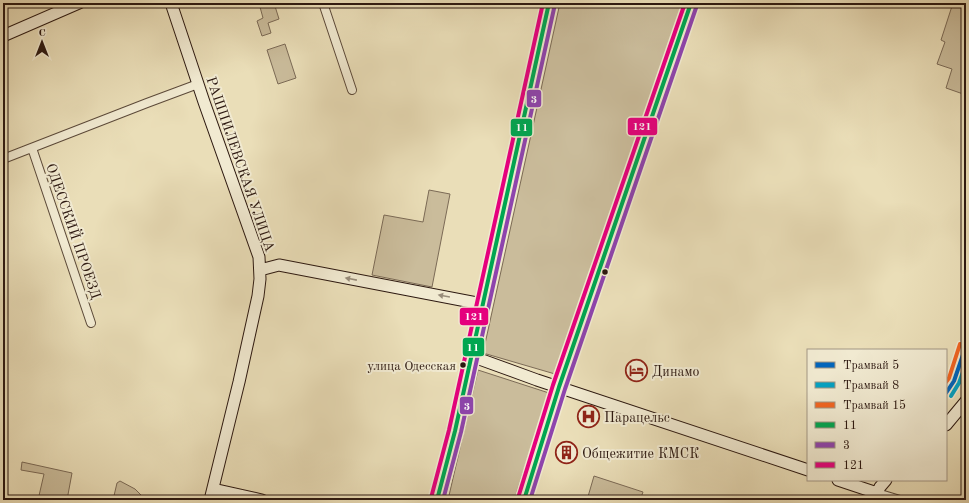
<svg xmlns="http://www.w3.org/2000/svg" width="969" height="503" viewBox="0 0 969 503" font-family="'Old Standard TT',serif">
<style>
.green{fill:#cabc9b;stroke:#7b6a56}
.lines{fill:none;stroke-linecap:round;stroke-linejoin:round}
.street-casing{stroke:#5c4a3a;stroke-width:10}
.secondary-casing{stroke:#2c1810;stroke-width:13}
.primary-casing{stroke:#2c1810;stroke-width:15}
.street{stroke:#f1ead1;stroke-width:8}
.secondary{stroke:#f1ead1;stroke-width:11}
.primary{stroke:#eadeb8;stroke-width:13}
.bus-1-casing{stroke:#f1ead1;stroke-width:7}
.bus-2-casing{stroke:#f1ead1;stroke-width:7}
.bus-3-casing{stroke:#f1ead1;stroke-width:7}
.bus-1{stroke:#00a651;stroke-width:4}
.bus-2{stroke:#8e44ad;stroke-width:4}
.bus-3{stroke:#e5007d;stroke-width:4}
.tram-1-casing{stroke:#f1ead1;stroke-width:7}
.tram-2-casing{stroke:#f1ead1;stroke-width:7}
.tram-3-casing{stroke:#f1ead1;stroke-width:7}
.tram-1{stroke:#0065bd;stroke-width:4}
.tram-2{stroke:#02a2c4;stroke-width:4}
.tram-3{stroke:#f26522;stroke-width:4}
.oneway{fill:#988c7a}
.bus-dot{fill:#2c1810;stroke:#f1ead1;stroke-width:1.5}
.labels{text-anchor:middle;stroke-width:4;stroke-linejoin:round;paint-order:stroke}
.bus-label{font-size:13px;fill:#2c1810;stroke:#f1ead1;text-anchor:end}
.street-label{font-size:14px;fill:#2c1810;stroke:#f1ead1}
.poi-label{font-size:14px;fill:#2c1810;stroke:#f1ead1;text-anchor:start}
.line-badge{stroke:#f1ead1;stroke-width:1.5}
.badge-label{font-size:11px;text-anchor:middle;font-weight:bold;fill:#fff}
</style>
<rect width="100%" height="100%" fill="#eadeb8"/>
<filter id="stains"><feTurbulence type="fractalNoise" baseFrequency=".005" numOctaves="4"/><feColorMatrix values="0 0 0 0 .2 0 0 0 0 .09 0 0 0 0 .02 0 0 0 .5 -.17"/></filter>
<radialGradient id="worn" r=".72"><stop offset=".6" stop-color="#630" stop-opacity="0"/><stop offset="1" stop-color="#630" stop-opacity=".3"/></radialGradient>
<path class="green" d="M271,3H274L279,19L268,23L271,33L262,36L257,21L263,18L260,7Z
M560,3H684L555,374L483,353Z
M953,3H966V95L946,88L952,69L937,64L945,42L941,40Z
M285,44L296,78L278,84L267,50Z
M429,190L450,194L432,287L372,275L384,215L423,222Z
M478,370L549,393L514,500H448Z
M22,462L72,473L67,500H38L44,474L21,470Z
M594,476L643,492L640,500H587Z
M120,481L135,489L146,500H150H113L117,483Z"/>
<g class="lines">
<defs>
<path id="street" d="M323,3L352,90
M32,148L91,323
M3,159L147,103L198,84
M877,493L900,500"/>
<path id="secondary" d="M171,3L204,102L259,257L260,279L258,296L239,382L210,500
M3,36L79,3
M260,270L279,265L482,304
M471,356L537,380L808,470
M946,425L966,401
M838,480L877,493
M213,489L262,500
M874,500L880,487L886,480"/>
<path id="primary" d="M437,500L455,431L549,3
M524,500L559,387L691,3"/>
</defs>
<use href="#street" class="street-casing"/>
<use href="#secondary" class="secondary-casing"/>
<use href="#primary" class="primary-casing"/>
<use href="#street" class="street"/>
<use href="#secondary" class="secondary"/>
<use href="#primary" class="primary"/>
<defs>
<path id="bus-1" d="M437,500L455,431L549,3
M524,500L559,387L691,3"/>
<path id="bus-2" d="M443,500L461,432L555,4
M530,500L565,389L697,5"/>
<path id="bus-3" d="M431,498L449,430L543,3
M518,498L553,385L685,3"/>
</defs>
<use href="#bus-1" class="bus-1-casing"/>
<use href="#bus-2" class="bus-2-casing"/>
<use href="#bus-3" class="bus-3-casing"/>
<use href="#bus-1" class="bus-1"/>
<use href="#bus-2" class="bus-2"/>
<use href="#bus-3" class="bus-3"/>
<defs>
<path id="tram-1" d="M946,393L954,381L966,346"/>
<path id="tram-2" d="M951,396L959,383L966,364"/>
<path id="tram-3" d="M946,382L949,378L960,344"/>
</defs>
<use href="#tram-1" class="tram-1-casing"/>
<use href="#tram-2" class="tram-2-casing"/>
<use href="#tram-3" class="tram-3-casing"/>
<use href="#tram-1" class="tram-1"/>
<use href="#tram-2" class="tram-2"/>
<use href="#tram-3" class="tram-3"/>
</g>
<defs><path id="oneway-solid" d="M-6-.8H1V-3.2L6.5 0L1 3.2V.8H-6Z"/></defs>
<g class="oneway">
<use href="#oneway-solid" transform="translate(351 279) rotate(-169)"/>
<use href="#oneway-solid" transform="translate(444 296) rotate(-170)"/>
</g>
<defs>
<symbol id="hotel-ring" viewBox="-11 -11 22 22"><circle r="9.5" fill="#f1ead1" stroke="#8f2418" stroke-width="1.5"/><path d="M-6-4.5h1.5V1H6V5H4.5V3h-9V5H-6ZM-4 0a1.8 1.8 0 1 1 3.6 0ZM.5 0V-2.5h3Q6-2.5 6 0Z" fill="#8f2418"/></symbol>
<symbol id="hospital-ring" viewBox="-11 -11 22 22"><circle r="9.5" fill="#f1ead1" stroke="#8f2418" stroke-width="1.5"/><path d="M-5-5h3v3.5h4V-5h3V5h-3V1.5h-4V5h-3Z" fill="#8f2418"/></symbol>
<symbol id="building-ring" viewBox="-11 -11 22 22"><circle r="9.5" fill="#f1ead1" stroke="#8f2418" stroke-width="1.5"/><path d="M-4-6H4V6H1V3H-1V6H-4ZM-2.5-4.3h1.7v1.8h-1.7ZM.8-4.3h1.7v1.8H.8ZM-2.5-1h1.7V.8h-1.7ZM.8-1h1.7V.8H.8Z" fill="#8f2418"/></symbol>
</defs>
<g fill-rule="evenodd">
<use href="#hotel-ring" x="624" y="358" width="25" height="25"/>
<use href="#hospital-ring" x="576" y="404" width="25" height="25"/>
<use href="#building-ring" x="554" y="440" width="25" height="25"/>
</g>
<g class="bus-dot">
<circle cx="605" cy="272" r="3.5"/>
<circle cx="463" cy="365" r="3.5"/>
</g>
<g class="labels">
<g class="bus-label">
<text x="456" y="370">улица Одесская</text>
</g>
<g class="street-label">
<text transform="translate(241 164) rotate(71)" y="5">РАШПИЛЕВСКАЯ УЛИЦА</text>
<text transform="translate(74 231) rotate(71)" y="5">ОДЕССКИЙ ПРОЕЗД</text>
</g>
<g class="poi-label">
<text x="652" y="376">Динамо</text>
<text x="604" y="422">Парацельс</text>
<text x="582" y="458">Общежитие КМСК</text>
</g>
</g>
<g class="line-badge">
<rect x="526" y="89" width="16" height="19" rx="4" fill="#8e44ad"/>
<rect x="627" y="117" width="31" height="19" rx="4" fill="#e5007d"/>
<rect x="510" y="118" width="23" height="19" rx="4" fill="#00a651"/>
<rect x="459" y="307" width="30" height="19" rx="4" fill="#e5007d"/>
<rect x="462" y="337" width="23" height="20" rx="4" fill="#00a651"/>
<rect x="459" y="396" width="15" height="19" rx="4" fill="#8e44ad"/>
</g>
<g class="badge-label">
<text x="534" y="103">3</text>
<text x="642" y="130">121</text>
<text x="522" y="131">11</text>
<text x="474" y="320">121</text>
<text x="473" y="351">11</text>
<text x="467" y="410">3</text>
</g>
<rect width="969" height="503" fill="none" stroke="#eadeb8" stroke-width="16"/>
<rect x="4" y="4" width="961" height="495" fill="none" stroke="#2c1810" stroke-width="2"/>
<rect x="8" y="8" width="953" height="487" fill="none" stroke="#2c1810"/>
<rect x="807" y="349" width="140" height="132" fill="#f1ead1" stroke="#a29684"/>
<rect x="815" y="362" width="20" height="6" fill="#0065bd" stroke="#a29684"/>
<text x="843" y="369" font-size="12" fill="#2c1810">Трамвай 5</text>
<rect x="815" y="382" width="20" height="6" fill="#02a2c4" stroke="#a29684"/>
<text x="843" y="389" font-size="12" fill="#2c1810">Трамвай 8</text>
<rect x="815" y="402" width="20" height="6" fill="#f26522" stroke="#a29684"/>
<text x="843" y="409" font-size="12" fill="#2c1810">Трамвай 15</text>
<rect x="815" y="422" width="20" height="6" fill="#00a651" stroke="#a29684"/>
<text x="843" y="429" font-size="12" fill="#2c1810">11</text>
<rect x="815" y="442" width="20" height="6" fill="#8e44ad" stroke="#a29684"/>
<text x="843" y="449" font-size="12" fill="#2c1810">3</text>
<rect x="815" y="462" width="20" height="6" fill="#e5007d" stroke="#a29684"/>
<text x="843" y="469" font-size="12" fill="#2c1810">121</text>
<g transform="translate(42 42)" stroke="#f1ead1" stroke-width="3" paint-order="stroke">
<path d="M0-3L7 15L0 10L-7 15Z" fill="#2c1810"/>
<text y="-6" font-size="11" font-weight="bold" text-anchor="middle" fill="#2c1810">С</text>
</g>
<rect width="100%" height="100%" filter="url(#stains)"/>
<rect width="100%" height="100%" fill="url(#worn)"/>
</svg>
